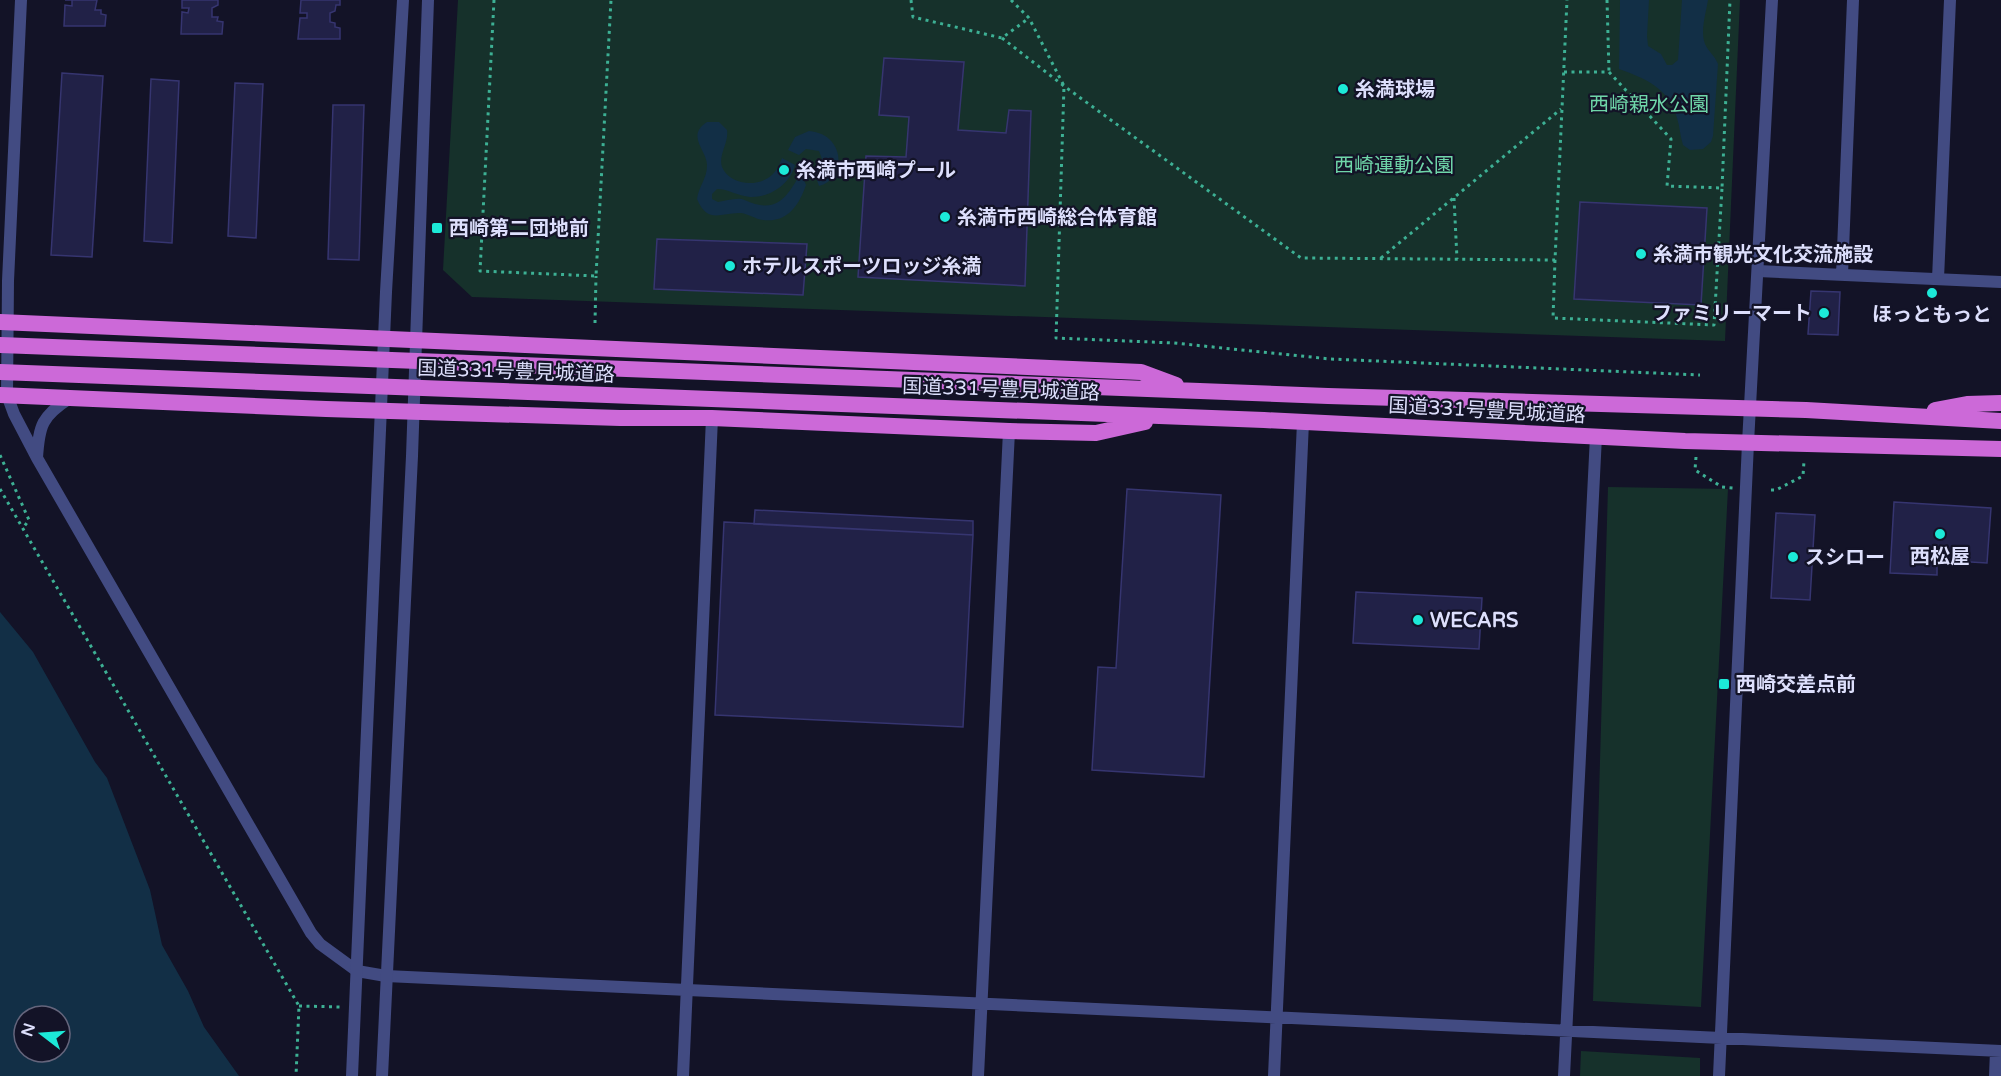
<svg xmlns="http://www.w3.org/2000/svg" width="2001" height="1076" viewBox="0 0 2001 1076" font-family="'Varela Round','Noto Sans JP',sans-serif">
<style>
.green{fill:#16312b}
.water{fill:#122f46;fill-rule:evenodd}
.building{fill:#212147;stroke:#363570;stroke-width:1.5}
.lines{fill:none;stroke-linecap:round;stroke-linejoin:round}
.path{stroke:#3db094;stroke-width:3;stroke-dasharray:3 4.5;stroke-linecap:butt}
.minor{stroke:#424b82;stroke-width:12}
.tertiary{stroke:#424b82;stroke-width:12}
.trunk{stroke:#cc69d8;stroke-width:16}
.poi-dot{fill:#1ce9d8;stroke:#131327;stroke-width:2}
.labels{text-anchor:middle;stroke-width:4.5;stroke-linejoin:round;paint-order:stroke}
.poi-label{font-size:20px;font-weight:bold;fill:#dddffc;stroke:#131327;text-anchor:start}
.park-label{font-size:20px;fill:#6fd6a9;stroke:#131327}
.street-label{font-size:20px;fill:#dddffc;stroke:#131327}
</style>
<rect width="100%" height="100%" fill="#131327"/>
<path class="green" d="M458,0H1740L1725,341L472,297L443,270Z
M1608,487L1728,489L1701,1007L1593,1001Z
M1581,1051L1700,1058V1076H1580Z"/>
<path class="water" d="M1620,0H1649L1647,36L1648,46L1661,54L1667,65H1672L1678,60L1682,0H1708C1706,13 1700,31 1705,44C1708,51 1715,56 1718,64L1713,136L1711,142L1703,149L1690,150L1683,145C1680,136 1680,127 1677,118C1670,89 1645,78 1619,69Z
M707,122H719L727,130C729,143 718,155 722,167C729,184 754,187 768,178C775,174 779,166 782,158L795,165C790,184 770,198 750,197C738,196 728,189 717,189L712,194V199L718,202C726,201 733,198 742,199C748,201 753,204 760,205C782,209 791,189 801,173L806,185C799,205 788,223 763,220C755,219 749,214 741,213C721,212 708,225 697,199C699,186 707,178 707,166C708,151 685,136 707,122Z
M809,131C846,134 847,179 819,186L813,169L820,166L822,159L819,151L806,149L799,155L788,150L795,137Z
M0,612L33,652L95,762L107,778L150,890L162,945L188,991L204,1027L239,1076H0ZM24,1016H60V1052H24Z"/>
<path class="building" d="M65,0H97L95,10H101V14L106,15L105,26H64L65,5L72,6V0Z
M182,0H218V5L212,8V17H218L217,21L223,22L222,34H181L182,12L188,13L189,8H182Z
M301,0H340V5H336L335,11L330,13V22L335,23V27L340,28V39H298L300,18H307V13H300Z
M884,58L964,62L958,130L1006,133L1009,110L1031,111L1025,286L858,277L866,156L906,157L909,117L879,115Z
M62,73L103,76L92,257L51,255Z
M151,79L179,81L172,243L144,241Z
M235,83L263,84L256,238L228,236Z
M333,105H364L359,260L328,259Z
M1580,202L1707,208L1701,305L1574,299Z
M657,239L807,244L803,295L654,289Z
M1811,291L1840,292L1838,335L1808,334Z
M1127,489L1221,495L1204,777L1092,770L1098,667L1116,668Z
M1894,502L1991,508L1987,563L1937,560V575L1890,573Z
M755,510L973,521V535L754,524Z
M1776,513L1815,515L1810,600L1771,598Z
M724,522L973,535L963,727L715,715Z
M1356,592L1482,598L1479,649L1353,643Z"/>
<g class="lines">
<path class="path" d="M494,0L480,271L596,276L611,0
M911,0L913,17L1002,38L1029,18
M1011,0L1029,18L1064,86L1056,338L1174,343L1330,359L1700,375
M1607,0L1609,72
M1002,38L1064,86L1301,258L1555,260L1567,0
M1564,72H1609L1671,139L1667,186L1722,188L1730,0
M1454,198L1457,259
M1381,258L1561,109
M1555,260L1553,318L1714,325L1722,188
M595,323L596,276
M0,455L29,520L23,528
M1696,457L1695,470L1722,487L1733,488
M0,489L299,1006L296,1076
M1771,490H1776L1803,476L1804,461
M299,1006L341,1007"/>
<path class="minor" d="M21,0L8,281L7,395L14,414L37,458L311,933L320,944L357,971L386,976L2001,1051
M1758,271L2001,282
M1842,275L1853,0
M1938,279L1950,0
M37,458C39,425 42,416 70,398
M683,1076L712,418
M978,1076L1009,431
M1274,1076L1303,422
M1564,1076L1596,436
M1719,1076L1748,443
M1995,1076L1996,1051"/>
<path class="tertiary" d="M1748,443L1772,0
M352,1076L386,292L403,0
M382,1076L412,456L428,0"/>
<path class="trunk" d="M0,322L1141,372L1176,385
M0,345L1328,396L1806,410L2001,421
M0,372L1264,420L1685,441L2001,449
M0,395L326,409L620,418H712L1009,431L1096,433L1145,422
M1935,410L1967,404L2001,403"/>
</g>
<g class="poi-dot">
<circle cx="1343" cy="89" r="6"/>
<circle cx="784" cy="170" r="6"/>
<circle cx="945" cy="217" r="6"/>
<rect x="431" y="222" width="12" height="12" rx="3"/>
<circle cx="1641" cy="254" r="6"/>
<circle cx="730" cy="266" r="6"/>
<circle cx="1932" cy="293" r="6"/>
<circle cx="1824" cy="313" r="6"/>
<circle cx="1940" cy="534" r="6"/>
<circle cx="1793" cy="557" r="6"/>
<circle cx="1418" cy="620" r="6"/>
<rect x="1718" y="678" width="12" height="12" rx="3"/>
</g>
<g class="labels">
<g class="poi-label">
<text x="1355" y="96">糸満球場</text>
<text x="796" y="177">糸満市西崎プール</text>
<text x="957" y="224">糸満市西崎総合体育館</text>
<text x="449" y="235">西崎第二団地前</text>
<text x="1653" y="261">糸満市観光文化交流施設</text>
<text x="742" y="273">ホテルスポーツロッジ糸満</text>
<text x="1812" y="320" text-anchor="end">ファミリーマート</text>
<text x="1932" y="321" text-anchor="middle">ほっともっと</text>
<text x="1940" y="563" text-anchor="middle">西松屋</text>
<text x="1805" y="564">スシロー</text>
<text x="1430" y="627">WECARS</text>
<text x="1736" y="691">西崎交差点前</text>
</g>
<g class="park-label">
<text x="1649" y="111">西崎親水公園</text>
<text x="1394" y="172">西崎運動公園</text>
</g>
<g class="street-label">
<text transform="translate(516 371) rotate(2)" y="7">国道331号豊見城道路</text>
<text transform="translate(1001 389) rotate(2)" y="7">国道331号豊見城道路</text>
<text transform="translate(1487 410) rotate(3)" y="7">国道331号豊見城道路</text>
</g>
</g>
<g transform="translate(42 1034) rotate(287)"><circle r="28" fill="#131327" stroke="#64657c" stroke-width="1.5"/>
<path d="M0-4.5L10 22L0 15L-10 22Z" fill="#1ce9d8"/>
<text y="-9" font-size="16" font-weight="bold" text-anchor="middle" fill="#dddffc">N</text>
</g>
</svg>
